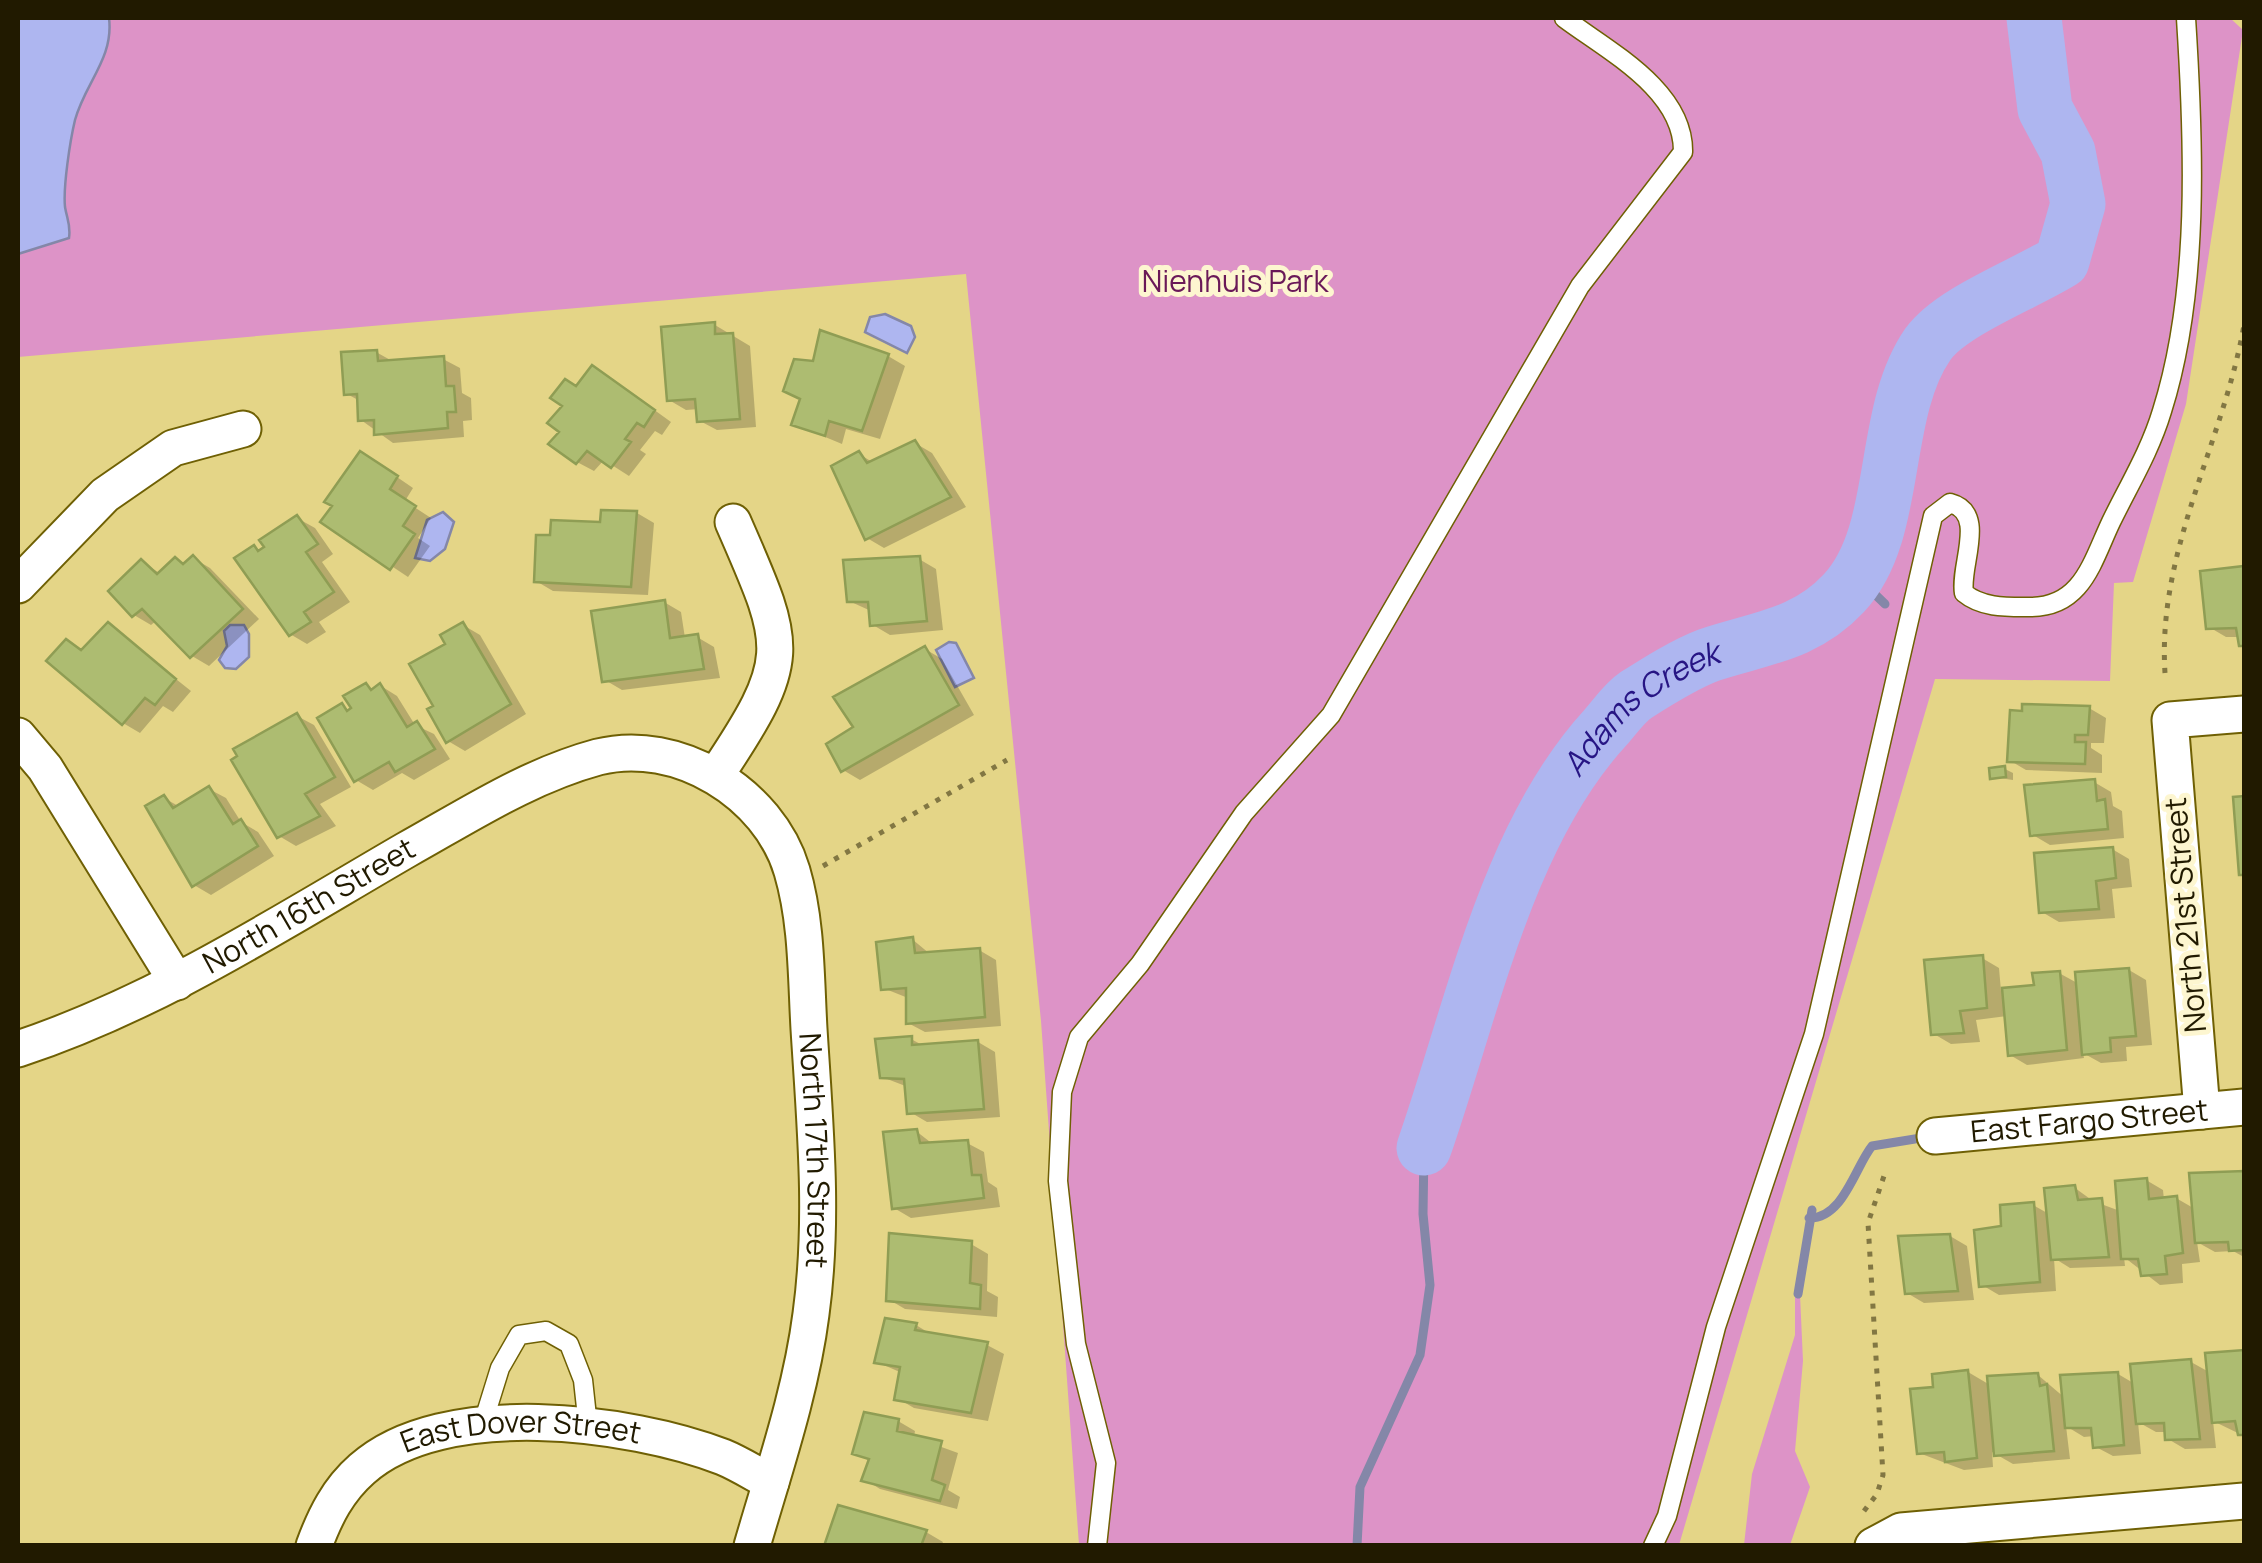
<svg xmlns="http://www.w3.org/2000/svg" width="2262" height="1563" viewBox="0 0 2262 1563" font-family="Manrope,sans-serif">
<style>
.green{fill:#dd93c7}
.water{fill:#aeb6f0;stroke:#8487a8;stroke-width:2.5}
.shadow{fill:#0003}
.lines{fill:none;stroke-linecap:round;stroke-linejoin:round}
.stream{stroke:#8487a8;stroke-width:9}
.river{stroke:#aeb6f0;stroke-width:55}
.building{fill:#adbc71;stroke:#8f9d54;stroke-width:2.5}
.service-casing{stroke:#6f6004;stroke-width:21}
.minor-casing{stroke:#6f6004;stroke-width:39}
.path{stroke:#827743;stroke-width:5;stroke-dasharray:5 8;stroke-linecap:butt}
.service{stroke:#fff;stroke-width:18}
.minor{stroke:#fff;stroke-width:35}
.labels{text-anchor:middle;stroke-width:10;stroke-linejoin:round;paint-order:stroke}
.park-label{font-size:30px;fill:#6a1958;stroke:#fdf6d0}
.street-label{font-size:30px;fill:#211a00;stroke:#fdf6d0}
.water-label{font-size:32px;font-style:italic;fill:#271584;stroke:#fdf6d0}
</style>
<rect width="100%" height="100%" fill="#e4d587"/>
<path class="green" d="M18,18H2230L2243,30L2186,404L2133,582L2114,583L2110,681L1935,679L1679,1545H1079L1041,1021L966,274L18,357Z
M1800,1295L1803,1361L1795,1451L1810,1487L1790,1545H1744L1752,1474L1795,1335V1297Z"/>
<path class="water" d="M18,18H109C114,58 85,83 75,120C70,141 63,187 65,207C67,219 71,225 69,238L18,254Z
M885,314L911,326L915,337L907,353L865,332L870,317Z
M443,512L454,522L445,549L430,561L415,558L427,520Z
M230,625H244L249,634V657L236,669L225,668L219,660L227,646L224,631Z
M949,642L956,643L974,678L955,687L936,650Z"/>
<path class="shadow" d="M715,325L750,346L756,427L717,430L700,421L699,409L686,410L669,400Z
M376,352L394,362L443,359L460,368L462,393L471,398L472,420L463,421L464,437L393,443L361,420L360,401L347,394Z
M888,356L905,366L880,439L846,429L842,444L794,424L815,364Z
M610,378L671,422L662,435L655,431L640,450L646,454L629,476L604,460L594,471L577,462L563,432L577,388Z
M915,443L932,453L966,507L884,548L867,538L859,454L874,463Z
M378,464L413,488L405,501L431,518L418,538L430,546L408,577L324,521Z
M637,513L654,523L648,595L553,591L536,581L603,524Z
M297,518L315,528L333,554L322,562L350,602L319,622L326,632L307,644L290,634L254,548L261,552L268,547Z
M193,558L210,568L259,619L209,666L192,656L156,621L151,625L134,615L111,591L142,562L161,574Z
M919,559L936,569L943,630L890,635L873,625L871,611L849,601Z
M2244,569V647L2240,637H2226L2209,627L2203,573Z
M664,602L681,612L685,638L697,637L714,647L720,678L622,690L605,680Z
M108,625L191,691L173,712L163,706L140,733L123,723L83,652Z
M463,625L480,635L526,714L465,751L448,741L436,707L449,645Z
M925,649L942,659L974,715L860,780L843,770L856,728Z
M366,686L374,691L381,686L397,696L415,725L434,734L450,759L414,780L402,773L373,790L356,780L342,706L357,715Z
M2089,708L2106,718L2104,743H2091V748L2102,755V773L2026,770L2009,760Z
M297,716L314,725L351,787L320,804L336,826L296,846L279,836Z
M2005,769L2013,773V780L1992,777Z
M2094,782L2111,792L2113,806L2122,811L2124,838L2050,845L2033,835Z
M209,789L226,798L241,822L258,832L274,856L211,895L194,885L164,798L180,807Z
M2112,849L2129,859L2132,887L2112,889L2115,918L2059,922L2042,912Z
M912,939L930,954L979,950L996,960L1001,1026L925,1032L908,1023V998L883,988Z
M1982,958L1999,968L2001,991L2037,987L2059,973L2079,984L2129,970L2146,980L2152,1045L2126,1047L2127,1061L2101,1063L2083,1053L2084,1058L2027,1065L2010,1055L2007,1016L1976,1020L1980,1042L1951,1044L1934,1034Z
M911,1039L924,1046L978,1042L995,1052L1000,1117L927,1122L910,1112L908,1087L882,1077Z
M916,1131L934,1145L967,1143L984,1152L988,1182L997,1188L1000,1207L911,1218L894,1208Z
M2244,1174V1257L2233,1251L2215,1252L2197,1242L2200,1262L2182,1264L2183,1283L2160,1285L2124,1257L2125,1266L2070,1268L2054,1258L2056,1291L1999,1295L1982,1285L2004,1228L2033,1205L2049,1214L2075,1188L2093,1201L2120,1211L2146,1180L2163,1190L2164,1200L2176,1198L2195,1209L2192,1175Z
M1950,1236L1967,1246L1974,1300L1924,1303L1907,1293Z
M971,1244L988,1254L987,1291L998,1297L997,1317L905,1309L888,1299Z
M916,1325L934,1336L987,1345L1004,1354L988,1421L914,1408L897,1398L902,1373L877,1362Z
M2244,1353V1436L2213,1421L2216,1448L2185,1449L2168,1439L2167,1432H2156L2138,1422L2141,1454L2113,1456L2096,1447L2094,1436L2084,1437L2066,1426L2070,1459L2013,1464L1992,1452L1993,1467L1964,1470L1919,1453L1936,1389L1968,1372L1990,1385L2038,1375L2065,1398L2118,1374L2135,1384L2191,1362L2209,1372L2208,1356Z
M898,1421L915,1431L914,1437L958,1453L948,1490L960,1497L957,1509L880,1489L864,1479L870,1461L855,1453Z
M926,1532L943,1542L941,1546H827Z"/>
<g class="lines">
<path class="stream" d="M1856,576L1885,604
M1809,1218C1843,1219 1855,1167 1872,1146L1927,1137
M1798,1294L1812,1210
M1357,1546L1360,1487L1420,1355L1430,1285L1423,1214L1424,1148"/>
<path class="river" id="s1" d="M1424,1148C1472,1011 1506,836 1605,728C1615,717 1624,703 1636,695C1658,681 1685,664 1709,655C1760,638 1805,635 1844,593C1901,532 1879,414 1928,344C1952,311 2025,284 2062,261L2078,204L2068,152L2045,109L2034,18"/>
</g>
<path class="building" d="M715,322V334L733,333L740,419L697,422L695,399L667,401L661,327Z
M820,330L889,354L862,431L829,421L825,436L791,425L800,399L783,391L794,359L813,361Z
M377,350L378,361L444,356L446,386H454L456,412H447L448,428L374,435V420L358,421L357,394L344,395L341,352Z
M592,365L655,410L644,427L637,423L625,439L631,442L611,468L587,451L576,464L548,444L559,432L547,423L562,406L550,398L565,379L576,386Z
M915,440L951,497L865,540L831,466L859,451L867,463Z
M360,451L398,476L390,489L416,506L403,526L415,534L390,570L320,522L332,506L324,502Z
M601,510L637,511L631,587L534,582L536,535H550L551,520L600,522Z
M297,515L318,544L306,552L334,592L304,612L311,622L289,636L234,558L254,545L258,551L264,547L259,540Z
M193,555L243,609L190,658L142,609L132,617L108,591L141,559L157,574L175,557L183,564Z
M920,556L927,621L870,626L868,602H847L843,560Z
M2244,566V646H2239L2236,628L2206,629L2200,571Z
M665,600L670,638L698,634L704,669L602,682L591,611Z
M108,622L176,679L155,705L145,698L122,725L46,661L66,639L81,650Z
M463,622L511,704L446,743L427,709L433,706L409,664L445,644L440,635Z
M925,646L959,705L841,772L826,744L853,727L833,697Z
M366,683L371,690L380,683L407,727L417,721L435,749L395,772L389,762L354,782L317,718L342,703L347,711L351,708L343,696Z
M2022,704L2090,706L2088,735H2075V742H2086L2085,764L2007,762L2010,710L2022,711Z
M297,713L335,777L305,794L320,816L277,838L231,760L237,756L233,749Z
M2005,766L2006,777L1990,779L1989,768Z
M2095,779L2097,801L2105,799L2108,829L2030,836L2024,785Z
M209,786L233,824L241,819L258,846L192,887L145,806L164,795L173,808Z
M2244,796V875H2239L2233,797Z
M2113,847L2116,878L2096,881L2099,909L2039,913L2034,853Z
M913,937L915,953L980,948L985,1017L906,1024V988L881,990L876,942Z
M1983,955L1987,1008L1960,1011L1964,1033L1931,1035L1924,960Z
M2129,968L2136,1036L2110,1038L2111,1052L2082,1055L2075,972Z
M2060,971L2067,1050L2008,1056L2002,988L2034,985L2032,973Z
M912,1036V1045L978,1040L984,1109L907,1114L904,1079L880,1078L875,1039Z
M917,1129L920,1143L968,1140L972,1175H981L984,1198L892,1209L883,1132Z
M2244,1171V1250L2229,1251L2228,1242L2195,1243L2189,1173Z
M2147,1178L2149,1199L2177,1196L2183,1253L2165,1256L2167,1274L2141,1276L2138,1259H2121L2115,1181Z
M2075,1185L2078,1200L2102,1198L2109,1257L2051,1260L2044,1188Z
M2034,1202L2040,1282L1979,1287L1974,1230L2001,1226L2000,1205Z
M889,1233L972,1241L970,1283L981,1285L980,1309L886,1301Z
M1950,1234L1958,1291L1905,1294L1898,1236Z
M885,1318L917,1323L915,1330L988,1342L971,1413L894,1400L900,1367L874,1363Z
M2244,1350V1435H2238L2235,1421L2212,1423L2205,1353Z
M2191,1359L2200,1439L2165,1440L2164,1423L2136,1424L2130,1364Z
M1968,1370L1977,1458L1945,1462L1944,1452L1917,1454L1910,1389L1933,1387L1932,1374Z
M2118,1372L2124,1445L2093,1448L2091,1428H2065L2060,1375Z
M2038,1373L2040,1386L2047,1384L2054,1451L1994,1456L1987,1376Z
M864,1412L899,1419L897,1431L942,1441L932,1480L945,1485L940,1501L861,1481L869,1459L852,1454Z
M838,1505L927,1530L921,1546H824Z"/>
<g class="lines">
<defs>
<path id="service" d="M482,1426L500,1368L519,1335L546,1331L569,1344L583,1380L588,1426
M1097,1546L1106,1463L1076,1344L1058,1181L1062,1092L1079,1037L1140,964L1244,813L1331,715L1580,286L1683,152C1684,90 1608,51 1564,18
M1653,1546L1667,1516L1716,1327L1814,1034L1933,516L1950,503C1988,513 1959,566 1964,593C1982,608 2007,607 2029,607C2082,608 2092,562 2111,522C2129,485 2150,451 2162,411C2200,291 2194,142 2186,18"/>
<g id="minor">
<path d="M18,585L105,495L173,448L243,429"/>
<path d="M18,736L45,768L177,982"/>
<path d="M716,775C795,657 788,648 733,522"/>
<path id="s2" d="M18,1049C157,1003 280,923 406,850C469,815 528,776 598,757C677,737 769,793 792,871C807,922 806,977 809,1029C815,1125 824,1219 811,1314C801,1392 774,1470 752,1546"/>
<path d="M2202,1111L2170,720L2244,714"/>
<path id="s3" d="M1935,1136L2244,1107"/>
<path id="s4" d="M314,1546C325,1516 338,1490 362,1469C443,1397 630,1421 723,1457C740,1464 755,1474 771,1482"/>
<path d="M1873,1546L1901,1531L2244,1501"/>
</g>
</defs>
<use href="#service" class="service-casing"/>
<use href="#minor" class="minor-casing"/>
<path class="path" d="M2165,673C2157,550 2223,444 2244,325
M823,866L1007,760
M1864,1511L1877,1494L1883,1475L1868,1223L1884,1176"/>
<use href="#service" class="service"/>
<use href="#minor" class="minor"/>
</g>
<g class="labels">
<g class="park-label">
<text x="1235" y="292">Nienhuis Park</text>
</g>
<g class="street-label">
<text dy="10" stroke="none"><textPath href="#s2" startOffset="325">North 16th Street</textPath></text>
<text transform="translate(2186 915) rotate(-95)" y="10">North 21st Street</text>
<text dy="10" stroke="none"><textPath href="#s3" startOffset="155">East Fargo Street</textPath></text>
<text dy="10" stroke="none"><textPath href="#s2" startOffset="1178">North 17th Street</textPath></text>
<text dy="10" stroke="none"><textPath href="#s4" startOffset="260">East Dover Street</textPath></text>
</g>
<g class="water-label">
<text dy="11" stroke="none"><textPath href="#s1" startOffset="502">Adams Creek</textPath></text>
</g>
</g>
<rect width="2262" height="1563" fill="none" stroke="#211a00" stroke-width="40"/>
</svg>
